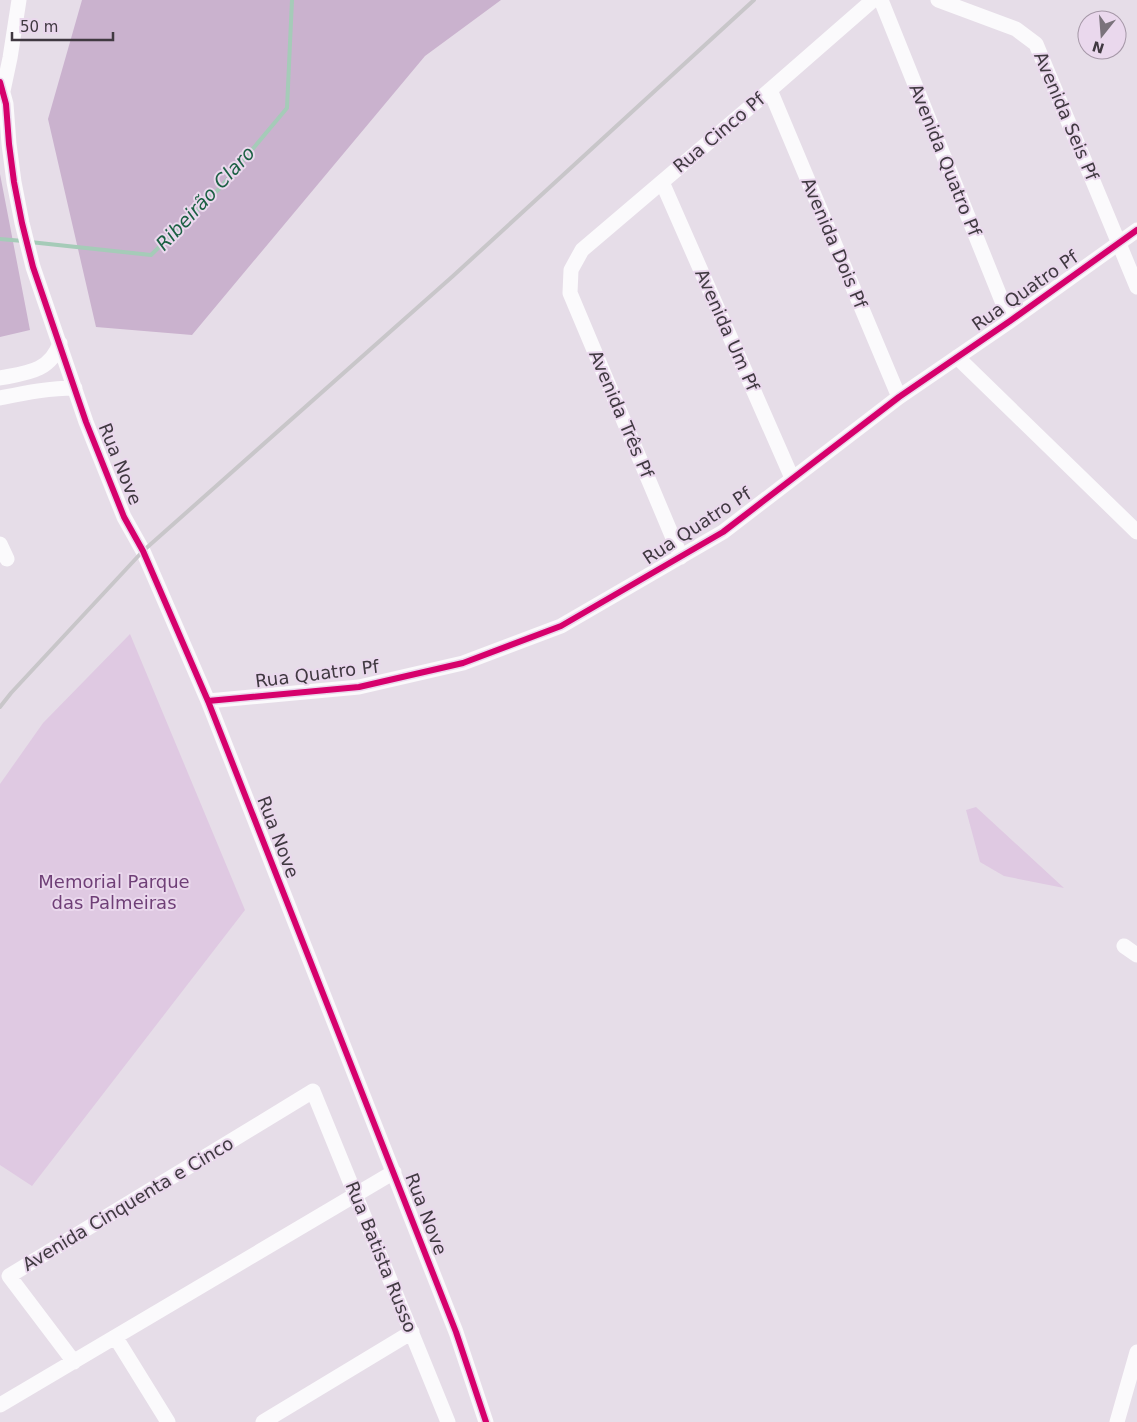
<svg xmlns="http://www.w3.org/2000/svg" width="1137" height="1422" viewBox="0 0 1137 1422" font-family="'DejaVu Sans',sans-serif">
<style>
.green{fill:#dfc9e2}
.forest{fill:#cab2ce}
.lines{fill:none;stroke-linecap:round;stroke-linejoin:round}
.stream{stroke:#a5cbb8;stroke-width:4}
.street{stroke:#fbfafc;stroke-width:15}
.rail{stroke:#c8c6c9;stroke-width:4}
.cycleway-casing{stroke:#ead8ed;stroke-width:9}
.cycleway{stroke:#d6006c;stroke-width:6}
.labels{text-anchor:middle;stroke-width:4;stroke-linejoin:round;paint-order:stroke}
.street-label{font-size:18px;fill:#403941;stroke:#ead8ed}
.park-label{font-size:18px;fill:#6f3f77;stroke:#ead8ed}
.water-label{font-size:19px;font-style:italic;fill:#1b6043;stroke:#ead8ed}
</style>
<rect width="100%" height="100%" fill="#e6dde8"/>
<path class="green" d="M130,634L245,910L32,1186L0,1165V784L43,723Z
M976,807L1064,888L1004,876L980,862L966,810Z"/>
<path class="forest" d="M82,0H501L425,56L192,335L96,327L48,119Z
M0,174L30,330L0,337Z"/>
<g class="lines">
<path class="stream" d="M0,239L23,241
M30,242L151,255L220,188L287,108L292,0"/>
<path class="street" d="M881,0L1010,321
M938,0L1016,29L1036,44L1137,287
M0,82L6,104L9,144L14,182L22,223L33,267L86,422L124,517L143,551L208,701L456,1332L486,1422
M770,90L899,397
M3,91L10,58L19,0
M662,182L792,478
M957,357L1137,532
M0,378C26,373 50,372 60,343
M0,398C25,393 49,388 75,388
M0,544L7,559
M681,557L570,293L571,270L582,250L770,90L873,0
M208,701L359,687L463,663L561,626L723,532L899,397L1010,321L1137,230
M1124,946L1137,955
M116,1338L168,1422
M74,1362L9,1276L313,1091L448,1422
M0,1405L394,1172
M263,1422L412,1332
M1117,1422L1137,1352"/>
<path class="rail" d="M0,707L11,693L143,551L453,276L754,0"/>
<defs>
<path id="cycleway" d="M0,82L6,104L9,144L14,182L22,223L33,267L86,422L124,517L143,551L208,701L456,1332L486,1422
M208,701L359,687L463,663L561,626L723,532L899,397L1010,321L1137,230"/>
</defs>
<use href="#cycleway" class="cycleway-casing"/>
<use href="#cycleway" class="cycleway"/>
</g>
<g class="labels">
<g class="street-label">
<text transform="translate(1066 116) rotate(67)" y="6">Avenida Seis Pf</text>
<text transform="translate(719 133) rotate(-40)" y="6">Rua Cinco Pf</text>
<text transform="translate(945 160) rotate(68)" y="6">Avenida Quatro Pf</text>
<text transform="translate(834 243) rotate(67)" y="6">Avenida Dois Pf</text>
<text transform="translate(1025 291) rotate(-35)" y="6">Rua Quatro Pf</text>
<text transform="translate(727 330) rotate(66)" y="6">Avenida Um Pf</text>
<text transform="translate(621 414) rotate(67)" y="6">Avenida Três Pf</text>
<text transform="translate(120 464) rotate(68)" y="6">Rua Nove</text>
<text transform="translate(697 526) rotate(-33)" y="6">Rua Quatro Pf</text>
<text transform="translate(317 674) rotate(-7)" y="6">Rua Quatro Pf</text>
<text transform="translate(278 837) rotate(69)" y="6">Rua Nove</text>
<text transform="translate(128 1204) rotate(-31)" y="6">Avenida Cinquenta e Cinco</text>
<text transform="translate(426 1214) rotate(69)" y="6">Rua Nove</text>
<text transform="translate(381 1257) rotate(68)" y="6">Rua Batista Russo</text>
</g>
<g class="park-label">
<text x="114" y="888">Memorial Parque<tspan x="114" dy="21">das Palmeiras</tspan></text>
</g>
<g class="water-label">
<text transform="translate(205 198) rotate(-47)" y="7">Ribeirão Claro</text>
</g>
</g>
<g transform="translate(1102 35) rotate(197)"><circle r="24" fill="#ead8ed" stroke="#a698a8"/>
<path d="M0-4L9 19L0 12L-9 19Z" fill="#7a727b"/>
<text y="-8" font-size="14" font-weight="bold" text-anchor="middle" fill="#403941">N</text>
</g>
<path d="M12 32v8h101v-8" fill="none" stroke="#403941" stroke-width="2.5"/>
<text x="20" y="32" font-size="15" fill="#403941" stroke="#ead8ed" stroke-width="4" paint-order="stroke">50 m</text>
</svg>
